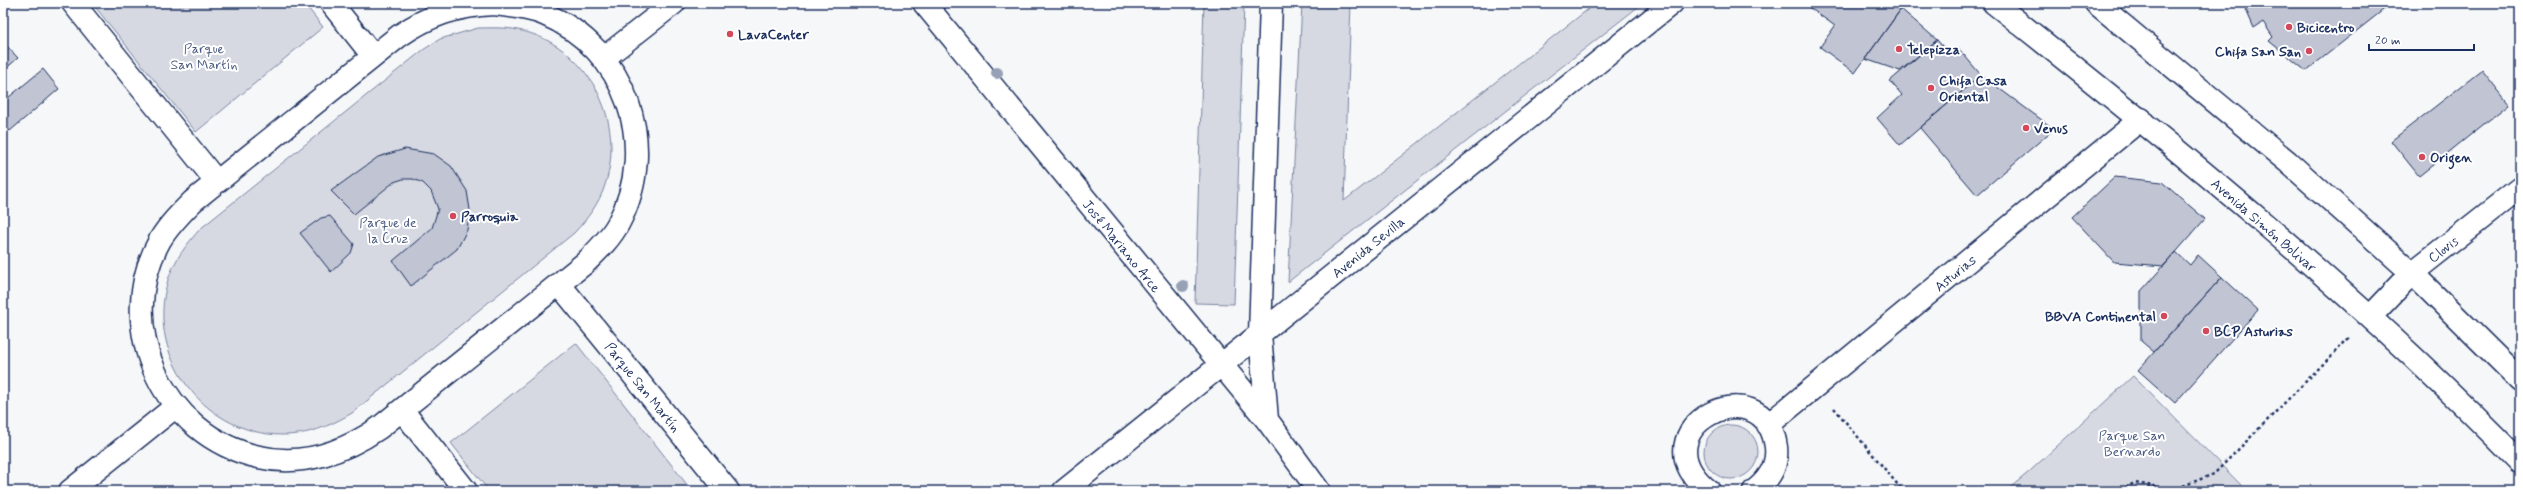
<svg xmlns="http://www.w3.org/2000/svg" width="2523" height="494" viewBox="0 0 2523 494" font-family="Mynerve,sans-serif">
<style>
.green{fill:#d6d9e2;stroke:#7884a0}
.building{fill:#c0c4d3;stroke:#1b2f5e}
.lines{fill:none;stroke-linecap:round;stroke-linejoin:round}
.minor-casing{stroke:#1b2f5e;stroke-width:25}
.major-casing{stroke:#1b2f5e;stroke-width:25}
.path{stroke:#1b2f5e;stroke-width:2.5;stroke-dasharray:3 3;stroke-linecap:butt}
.minor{stroke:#fff;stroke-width:22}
.major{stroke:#fff;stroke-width:22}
.tree{fill:#97a1b6}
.poi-dot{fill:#d1495b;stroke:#fff;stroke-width:1.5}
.labels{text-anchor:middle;stroke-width:4;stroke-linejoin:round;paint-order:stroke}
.poi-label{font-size:14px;font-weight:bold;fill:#1b2f5e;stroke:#fff;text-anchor:start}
.park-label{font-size:14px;fill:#4a5a7f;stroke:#fff}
.street-label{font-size:14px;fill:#1b2f5e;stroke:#fff}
</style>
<rect width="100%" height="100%" fill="#f6f7f9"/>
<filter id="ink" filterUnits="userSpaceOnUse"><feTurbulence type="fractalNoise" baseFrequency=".025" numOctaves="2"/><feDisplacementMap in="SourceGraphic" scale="8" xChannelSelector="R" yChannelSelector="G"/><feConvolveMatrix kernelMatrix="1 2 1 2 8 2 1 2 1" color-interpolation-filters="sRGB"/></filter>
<g filter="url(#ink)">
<path class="green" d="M92,3H304L323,27L196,132Z
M1204,3H1244L1234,304L1195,303Z
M1302,3H1351L1344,201L1596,3H1643L1288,282Z
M478,28C491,28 505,27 518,30C587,44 627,120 605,185C599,204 587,219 574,233L352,413C335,423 318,431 298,434C213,445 143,361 168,280C174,260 187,244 200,229L423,50L440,39Z
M576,343L692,491H489L451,443Z
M2133,376L2247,491H2006L2029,472Z
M1704 452a27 27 0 1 1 54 0a27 27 0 1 1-54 0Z"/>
<path class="building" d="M1803,3H1893L1901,9L1855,73L1820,47L1835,26Z
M2243,3H2392L2306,71L2269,41L2273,37L2263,22L2254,28Z
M1901,9L1937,40L1900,71L1865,59Z
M1937,40L1950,55L1958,48L1981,75L1900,145L1877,118L1902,95L1890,81Z
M3,42L18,58L3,71Z
M43,69L59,89L10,131L3,123V102Z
M2482,70L2509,104L2419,176L2391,141Z
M1981,75L2054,129L1977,195L1920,128Z
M405,149L434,154L451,166L467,191L470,210L467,230L457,249L411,286L393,261L432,228L438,209L431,191L423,183L413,179H403L394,182L354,214L331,191L378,157Z
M2115,177L2162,182L2205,219L2164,266L2114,262L2072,217Z
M330,216L354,244L351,253L331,272L300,233L321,218Z
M2176,252L2190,265L2198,255L2222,277L2154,352L2141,341V291Z
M2222,277L2258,310L2175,403L2138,370Z"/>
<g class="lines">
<defs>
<path id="minor" d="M73,3L217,182
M331,3L373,56
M924,3L1267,420L1319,491
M493,4C510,6 528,7 544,14C626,48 660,145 618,224C610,239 597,251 585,263L379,428C344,452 302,467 259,457C163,436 112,326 160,240C169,225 181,213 193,201L399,36C429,15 457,6 493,4Z
M604,58L674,3
M559,284L728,491
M2371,316L2412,273L2520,188
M402,410L466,491
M1267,420L1260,334L1271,3
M1768,425L2141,119
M70,491L175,407
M1064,491L1672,3
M1709,491C1632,429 1765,363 1776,447C1778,466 1769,480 1754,491"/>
<path id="major" d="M1994,3C2176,147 2358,295 2520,462
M2096,3L2288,162L2412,273L2520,380"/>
</defs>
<use href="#minor" class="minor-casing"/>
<use href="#major" class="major-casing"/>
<path class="path" d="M1834,408L1903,491
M2120,491L2134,483L2175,489L2214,474L2349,338"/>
<use href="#minor" class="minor"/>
<use href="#major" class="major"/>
</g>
<g class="tree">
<circle cx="997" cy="73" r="6"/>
<circle cx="1183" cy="286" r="6"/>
</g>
</g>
<g class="poi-dot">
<circle cx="2289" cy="27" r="4"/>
<circle cx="730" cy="34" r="4"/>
<circle cx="1899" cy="49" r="4"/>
<circle cx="2309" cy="51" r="4"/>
<circle cx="1931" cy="88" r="4"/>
<circle cx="2026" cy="128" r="4"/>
<circle cx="2422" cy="157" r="4"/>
<circle cx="453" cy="216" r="4"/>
<circle cx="2164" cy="316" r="4"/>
<circle cx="2206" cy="331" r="4"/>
</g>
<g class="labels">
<g class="poi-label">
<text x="2297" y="32">Bicicentro</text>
<text x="738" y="39">LavaCenter</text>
<text x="1907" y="54">Telepizza</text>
<text x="2301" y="56" text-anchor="end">Chifa San San</text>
<text x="1939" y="85">Chifa Casa<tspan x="1939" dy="16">Oriental</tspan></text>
<text x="2034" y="133">Venus</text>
<text x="2430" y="162">Origen</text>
<text x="461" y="221">Parroquia</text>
<text x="2156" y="321" text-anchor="end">BBVA Continental</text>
<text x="2214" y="336">BCP Asturias</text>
</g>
<g class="park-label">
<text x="204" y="53">Parque<tspan x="204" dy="16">San Martín</tspan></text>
<text x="388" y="227">Parque de<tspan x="388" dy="16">la Cruz</tspan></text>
<text x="2132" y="440">Parque San<tspan x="2132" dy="16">Bernardo</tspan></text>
</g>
<g class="street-label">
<text transform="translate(2264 225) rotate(41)" y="5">Avenida Simón Bolivar</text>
<text transform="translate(1122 246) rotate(51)" y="5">José Mariano Arce</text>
<text transform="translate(1368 247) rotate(-39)" y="5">Avenida Sevilla</text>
<text transform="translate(2443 249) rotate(-38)" y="5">Clovis</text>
<text transform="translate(1955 273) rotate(-39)" y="5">Asturias</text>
<text transform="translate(643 387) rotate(51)" y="5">Parque San Martín</text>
</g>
</g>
<rect width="2523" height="494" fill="none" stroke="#fff" stroke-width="16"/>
<rect x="8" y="8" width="2507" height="478" fill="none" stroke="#1b2f5e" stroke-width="1.5" filter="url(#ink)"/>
<path d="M2369 44v6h105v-6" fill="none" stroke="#1b2f5e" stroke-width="2"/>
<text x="2375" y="44" font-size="12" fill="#1b2f5e" stroke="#ffffff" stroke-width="3" paint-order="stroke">20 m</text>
</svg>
